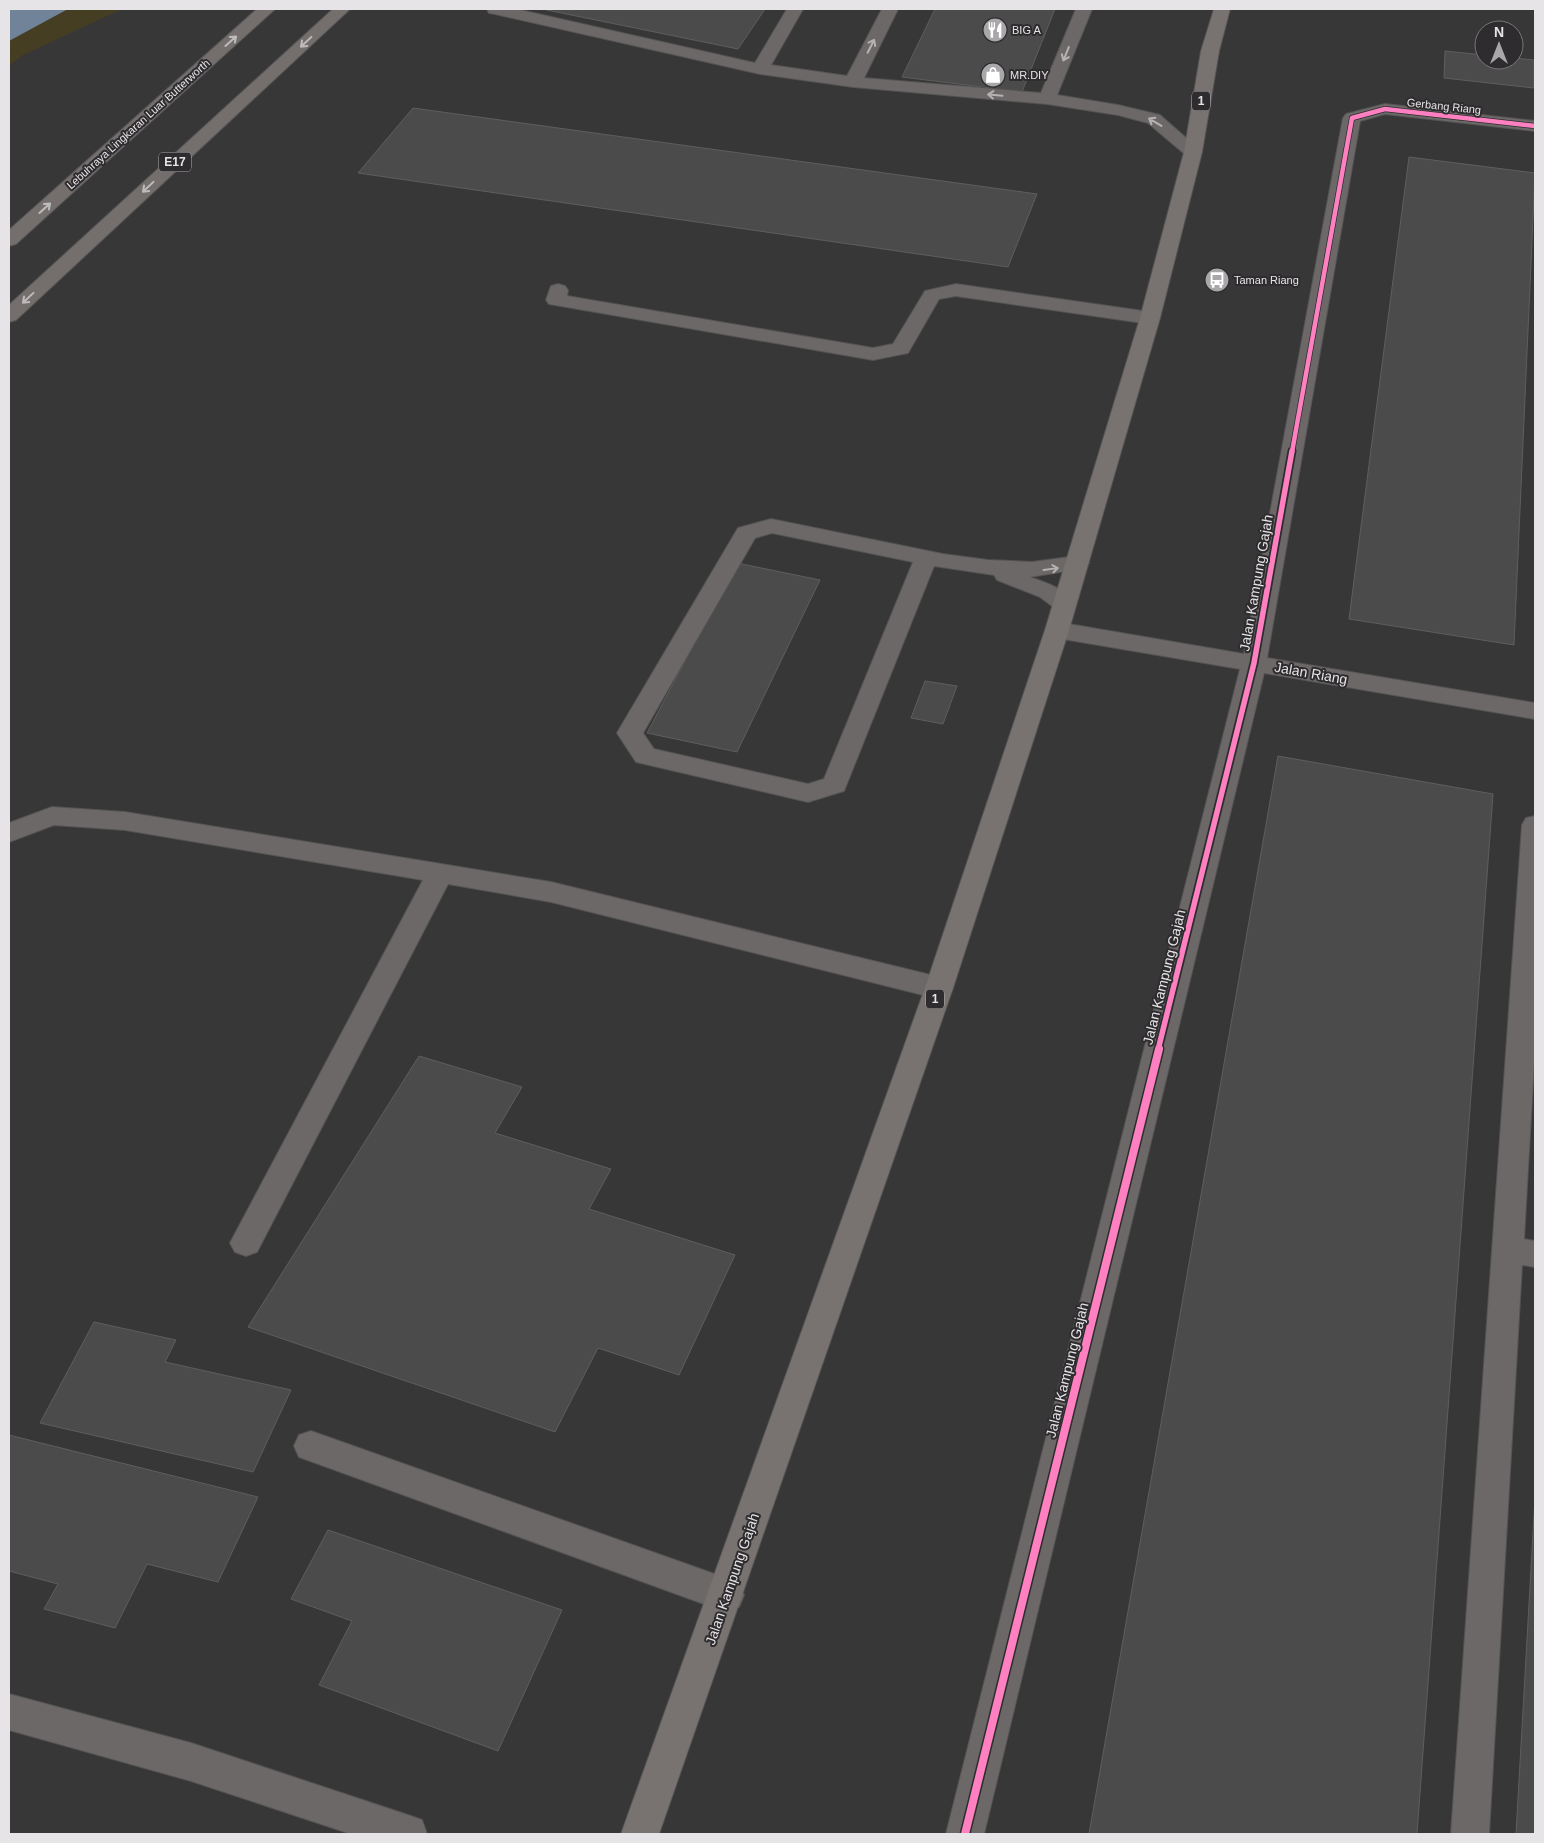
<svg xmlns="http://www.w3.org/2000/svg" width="1544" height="1843" viewBox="0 0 1544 1843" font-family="Arial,sans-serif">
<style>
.sand{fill:#453e22}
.water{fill:#718398}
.building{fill:#4c4b4c;stroke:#5f5e5e}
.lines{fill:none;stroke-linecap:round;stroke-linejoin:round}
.minor-casing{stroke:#545354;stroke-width:2}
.major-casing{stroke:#545354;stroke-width:2}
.highway-casing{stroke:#545354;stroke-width:2}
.minor{fill:#6c6867;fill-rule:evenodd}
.major{fill:#787370;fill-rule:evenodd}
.highway{fill:#746f6d;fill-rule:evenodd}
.cycleway-far2-casing{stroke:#2e2c2f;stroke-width:6}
.cycleway-far1-casing{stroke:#2e2c2f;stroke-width:9}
.cycleway-casing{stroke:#2e2c2f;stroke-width:11}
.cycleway-far2{stroke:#ff80c0;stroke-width:4.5}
.cycleway-far1{stroke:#ff80c0;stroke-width:5.5}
.cycleway{stroke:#ff80c0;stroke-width:8}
.oneway{stroke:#bebbbc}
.oneway2{stroke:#b5b2b3}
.labels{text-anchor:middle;stroke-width:4;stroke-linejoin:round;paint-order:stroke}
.far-poi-label{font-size:11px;fill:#e6e4e6;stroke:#2e2c2f;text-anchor:start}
.far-street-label{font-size:11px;fill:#e6e4e6;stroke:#2e2c2f}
.shield{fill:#2e2c2f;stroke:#afadaf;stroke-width:1}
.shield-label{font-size:12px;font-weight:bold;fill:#e6e4e6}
.street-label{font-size:14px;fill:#e6e4e6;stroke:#2e2c2f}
</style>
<rect width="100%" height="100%" fill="#383738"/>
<path class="sand" d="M68,9H122L21,56L9,66V41Z"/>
<path class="water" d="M9,9H68L9,41Z"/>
<path class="building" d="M542,9H765L738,49Z
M935,9H1055L1022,92L902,77Z
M1445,51L1484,55V60L1514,58L1534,60V88L1444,78Z
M413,108L1037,194L1008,267L358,173Z
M1409,157L1535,173L1514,645L1349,619Z
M737,563L820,580L737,752L647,733Z
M925,681L957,686L943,724L911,718Z
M1278,756L1493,794L1417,1834H1089Z
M419,1056L522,1087L495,1133L611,1169L589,1209L735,1255L679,1375L598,1348L555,1432L248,1327Z
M94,1322L176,1340L165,1362L291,1390L253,1472L40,1423Z
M9,1435L258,1497L218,1582L147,1564L115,1628L44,1609L58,1584L9,1571Z
M1535,1498V1834H1516Z
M328,1530L562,1610L498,1751L319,1685L352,1621L291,1599Z"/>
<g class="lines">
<defs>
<path id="minor" d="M487,9H516L755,63L787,9H803L771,65L847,76L882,9H898L864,78L1041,93L1076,9H1092L1057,95L1118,105L1160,115L1202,152L1199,156H1187L1148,123L1118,115L1047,104L853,87L760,74L495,14L489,13Z
M1385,104L1535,121V131L1385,114L1360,121L1267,658L1535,703V719L1264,673L984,1834H946L1240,669L1057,638L1049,635L1045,630L1049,625L1057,622L1244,654L1343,118L1346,114Z
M558,284L565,286L568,290L567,296L873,348L893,344L925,291L956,284L1150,312L1157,314L1160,318L1157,322L1150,324L956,296L939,299L908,353L873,360L549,304L546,300L551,286Z
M771,519L943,554L988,560L1032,562L1077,556L1085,558L1089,563L1085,568L1030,577C1047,583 1066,589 1076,604L1072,609L1064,611L1056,609L1040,597L997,580L994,575L934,566L844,791L808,802L636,762L617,733L738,528ZM772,533L913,562L824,779L808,784L654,749L643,733L755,538Z
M52,807L125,812L551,882L939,977L949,980L953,988L949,996L939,999L551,902L448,884L257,1252L246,1256L235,1252L230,1243L423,880L125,830L54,825L9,842V823Z
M1535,816V1046L1524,1239L1535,1241V1267L1522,1265L1489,1834H1451L1522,825L1526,818Z
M311,1431L726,1578L739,1583L744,1595L739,1607L726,1612L299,1457L294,1446L299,1435Z
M9,1694L191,1743L408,1815L422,1820L427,1834H351L191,1781L9,1730Z"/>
<path id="major" d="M1214,9H1230L1219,51L1202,152L1160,318L1069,630L953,988L659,1834H621L925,988L1045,630L1140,318L1184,152L1201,51Z"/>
<path id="highway" d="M257,9H275L16,244L9,246V230Z
M333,9H350L16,320L9,322V305Z"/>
</defs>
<use href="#minor" class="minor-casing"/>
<use href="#major" class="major-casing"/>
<use href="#highway" class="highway-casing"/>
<use href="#minor" class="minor"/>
<use href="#major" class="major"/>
<use href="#highway" class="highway"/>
<defs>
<path id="cycleway-far2" d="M1292,452L1352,118L1385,109L1535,126"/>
<path id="cycleway-far1" d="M1158,1050L1254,663L1292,451"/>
<path id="cycleway" d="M965,1834L1159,1049"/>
</defs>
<use href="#cycleway-far2" class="cycleway-far2-casing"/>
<use href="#cycleway-far1" class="cycleway-far1-casing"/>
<use href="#cycleway" class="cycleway-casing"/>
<use href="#cycleway-far2" class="cycleway-far2"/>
<use href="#cycleway-far1" class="cycleway-far1"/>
<use href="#cycleway" class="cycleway"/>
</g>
<defs><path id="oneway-shaft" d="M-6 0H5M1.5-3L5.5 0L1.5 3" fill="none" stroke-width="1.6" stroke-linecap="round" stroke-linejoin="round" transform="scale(1.25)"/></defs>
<g class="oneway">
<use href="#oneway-shaft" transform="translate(231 41) rotate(-42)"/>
<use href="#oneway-shaft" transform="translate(306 42) rotate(137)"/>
<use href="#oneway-shaft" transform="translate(148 187) rotate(137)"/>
<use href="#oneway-shaft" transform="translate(45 208) rotate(-42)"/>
<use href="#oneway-shaft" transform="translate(28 298) rotate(137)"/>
</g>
<g class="oneway2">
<use href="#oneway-shaft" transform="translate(871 46) rotate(-63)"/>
<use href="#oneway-shaft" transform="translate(1066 54) rotate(112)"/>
<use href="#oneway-shaft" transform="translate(995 95) rotate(-175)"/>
<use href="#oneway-shaft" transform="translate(1155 122) rotate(-149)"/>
<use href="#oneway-shaft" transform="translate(1051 569) rotate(-8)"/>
</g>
<defs>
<symbol id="restaurant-disc" viewBox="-11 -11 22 22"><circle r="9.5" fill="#a9a7a9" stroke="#2e2c2f"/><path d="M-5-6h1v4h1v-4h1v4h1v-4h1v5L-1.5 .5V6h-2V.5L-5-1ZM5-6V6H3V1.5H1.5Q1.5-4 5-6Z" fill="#fff"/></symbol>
<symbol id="shop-disc" viewBox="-11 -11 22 22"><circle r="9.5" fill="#a9a7a9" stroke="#2e2c2f"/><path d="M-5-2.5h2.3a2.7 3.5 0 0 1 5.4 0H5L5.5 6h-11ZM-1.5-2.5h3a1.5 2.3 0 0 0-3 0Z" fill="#fff"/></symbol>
<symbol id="bus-disc" viewBox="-11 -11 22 22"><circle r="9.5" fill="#a9a7a9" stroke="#2e2c2f"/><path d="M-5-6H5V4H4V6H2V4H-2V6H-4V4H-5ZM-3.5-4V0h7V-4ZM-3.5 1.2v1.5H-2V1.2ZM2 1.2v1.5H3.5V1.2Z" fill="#fff"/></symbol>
</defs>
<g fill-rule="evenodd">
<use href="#restaurant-disc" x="981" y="16" width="28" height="28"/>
<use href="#shop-disc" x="979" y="61" width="28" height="28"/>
<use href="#bus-disc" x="1203" y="266" width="28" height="28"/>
</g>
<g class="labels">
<g class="far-poi-label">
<text x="1012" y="34">BIG A</text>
<text x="1010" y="79">MR.DIY</text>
<text x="1234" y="284">Taman Riang</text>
</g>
<g class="far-street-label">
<text transform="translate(1444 106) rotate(6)" y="4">Gerbang Riang</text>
<text transform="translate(138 124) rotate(-42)" y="4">Lebuhraya Lingkaran Luar Butterworth</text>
</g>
<g class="shield">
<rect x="1192" y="91.5" width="18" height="19" rx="4"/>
<rect x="159" y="152.5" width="32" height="19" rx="4"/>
<rect x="926" y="989.5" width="18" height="19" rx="4"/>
</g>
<g class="shield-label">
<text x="1201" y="105">1</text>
<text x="175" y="166">E17</text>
<text x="935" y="1003">1</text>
</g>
<g class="street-label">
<text transform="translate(1256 583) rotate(-80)" y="5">Jalan Kampung Gajah</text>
<text transform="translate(1311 673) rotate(10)" y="5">Jalan Riang</text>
<text transform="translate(1164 977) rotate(-76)" y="5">Jalan Kampung Gajah</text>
<text transform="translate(1067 1370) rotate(-76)" y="5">Jalan Kampung Gajah</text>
<text transform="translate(732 1579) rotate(-71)" y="5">Jalan Kampung Gajah</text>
</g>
</g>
<rect width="1544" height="1843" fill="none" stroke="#e6e4e6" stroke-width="20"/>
<g transform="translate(1499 45)"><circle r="24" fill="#2e2c2f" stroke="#787678"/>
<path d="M0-4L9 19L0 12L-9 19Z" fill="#a9a7a9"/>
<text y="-8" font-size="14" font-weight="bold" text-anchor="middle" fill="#e6e4e6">N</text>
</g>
</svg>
